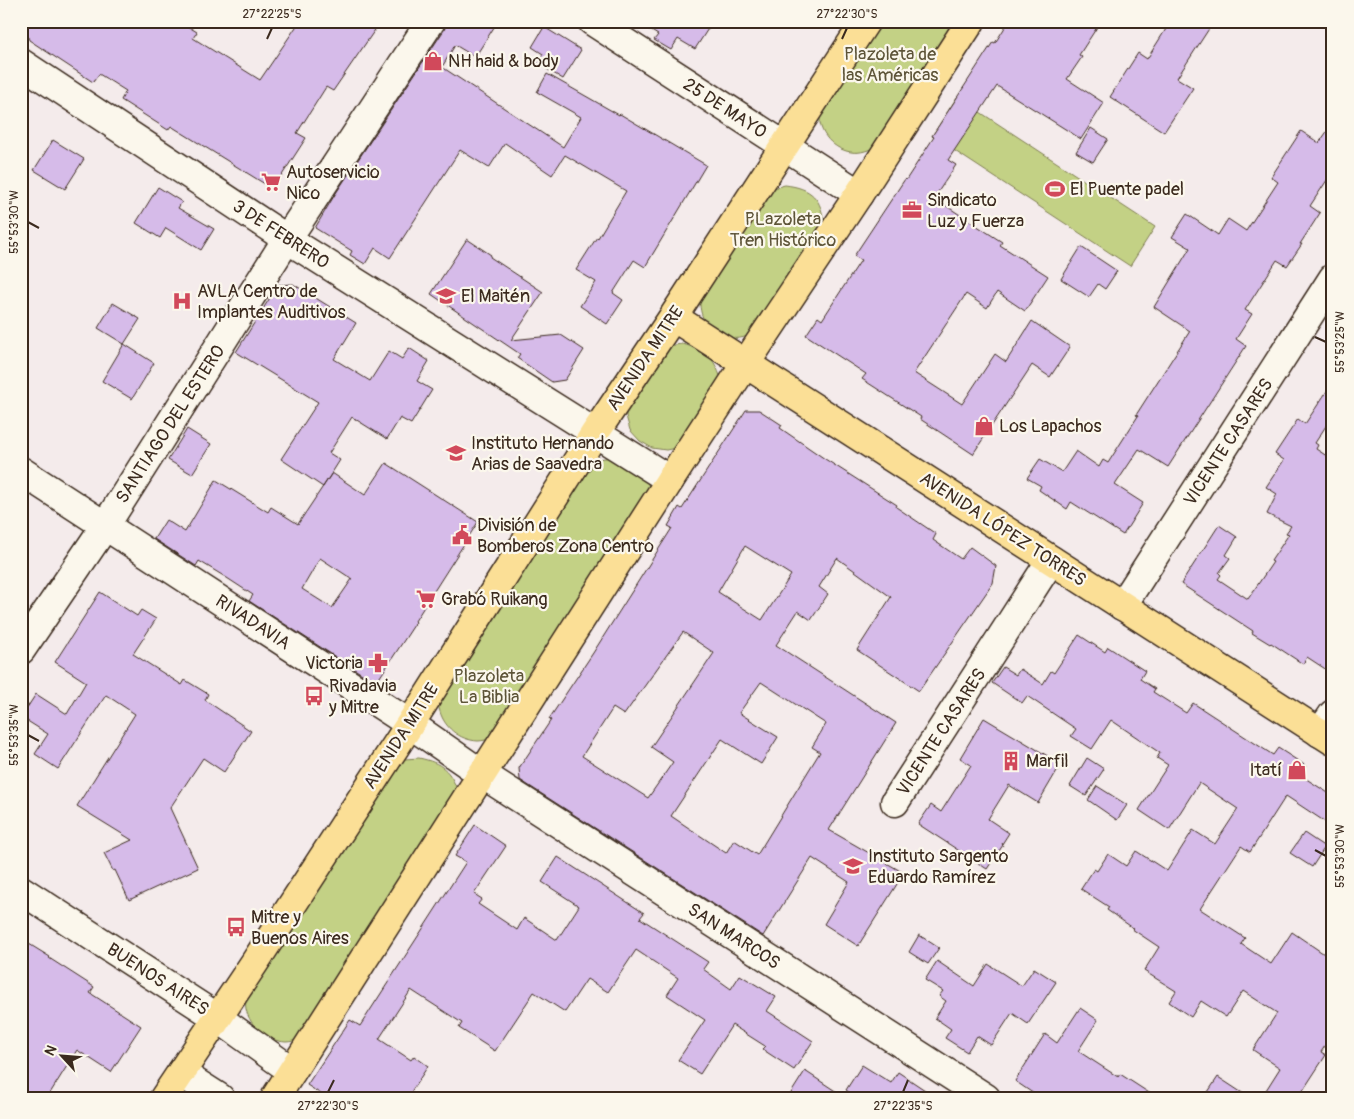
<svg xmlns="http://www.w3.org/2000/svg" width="1354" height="1119" viewBox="0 0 1354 1119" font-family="Pangolin,sans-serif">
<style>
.green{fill:#c3d185;stroke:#7f7e52}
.building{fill:#d6bbe9;stroke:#3b2a1e;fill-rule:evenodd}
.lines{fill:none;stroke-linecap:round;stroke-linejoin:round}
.minor-casing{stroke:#3b2a1e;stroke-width:31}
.major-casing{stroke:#3b2a1e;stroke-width:31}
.minor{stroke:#fbf7ec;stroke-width:28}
.major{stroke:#fbdf96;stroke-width:28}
.ticks{fill:none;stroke:#3b2a1e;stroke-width:2}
.labels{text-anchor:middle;stroke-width:4.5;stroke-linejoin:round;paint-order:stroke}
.park-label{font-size:18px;fill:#5d5438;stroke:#fbf7ec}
.poi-label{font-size:18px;fill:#3b2a1e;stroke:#fbf7ec;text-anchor:start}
.street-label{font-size:18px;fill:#3b2a1e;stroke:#fbf7ec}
.neatline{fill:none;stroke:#3b2a1e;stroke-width:2}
.ticks-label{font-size:12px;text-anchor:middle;fill:#3b2a1e}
</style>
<rect width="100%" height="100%" fill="#f4ebeb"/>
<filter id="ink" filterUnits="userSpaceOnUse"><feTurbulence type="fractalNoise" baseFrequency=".02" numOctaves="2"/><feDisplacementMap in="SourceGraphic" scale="10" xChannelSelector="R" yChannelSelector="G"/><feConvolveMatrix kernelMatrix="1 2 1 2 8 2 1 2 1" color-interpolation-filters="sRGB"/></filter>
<g filter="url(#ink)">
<path class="green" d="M877,21H961L876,146C873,148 869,150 865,151C846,157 824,143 820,123C820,118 820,112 820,107Z
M957,97L1155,227L1130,266L932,136Z
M785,185C811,188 822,198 824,225L753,334C738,340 733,340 719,333C703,325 699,313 700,296L773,188Z
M682,344C706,350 714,357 721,379L681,447L666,450L652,448L640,441L630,430L626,416V401L668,346Z
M612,457L646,479L651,492L494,738C489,739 483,741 478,741C459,740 443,727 439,708C438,703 439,697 439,692L585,465L598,459Z
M419,758C442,763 450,770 458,792L301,1039C296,1040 291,1042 286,1042C267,1041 250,1027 246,1009C245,1004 246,998 247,993L392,766L405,759Z"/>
<path class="building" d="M23,21H179L197,32L193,38L260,80L300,21H381L333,91L326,87L297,133L306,138L273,189L171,126L168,130L121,100L126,91L99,74L93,82L29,40Z
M448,21H498L475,57L455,45L442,67L563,147L581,117L537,92L547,74L619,115L620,114L706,165L645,267L634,260L613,293L623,300L607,324L580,306L596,282L576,270L597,237L598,238L626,191L565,155L552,175L505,143L489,168L460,150L390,258L375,248L365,264L350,255L352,251L315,228L334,196L444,30Z
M635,21H713L695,49L678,39L671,50L654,40L658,35Z
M1009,21H1101L1079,55L1082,57L1067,79L1104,103L1081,139L997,86L948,160L956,165L934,198L1002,242L1000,245L1048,276L1025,311L997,292L987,308L966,294L914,373L962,404L995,354L1006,362L1032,321L1070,347L1050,377L1032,365L973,454L920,419L921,417L862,379L866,374L806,335L818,317L822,320L861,260L854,256L905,179L906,180L934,137L932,136L993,42L995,43Z
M1171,21H1214L1177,78L1193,88L1164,132L1110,97L1138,53L1147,59Z
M544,27L581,50L563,79L537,63L543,54L532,47Z
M1333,123V171L1310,206L1320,213L1300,244H1302L1287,266L1277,260L1245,310L1252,314L1236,339L1246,346L1168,467L1139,449L1115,485L1143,503L1123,535L1071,502L1067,509L1039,490L1041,486L1027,478L1040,459L1062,472L1076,451L1099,467L1103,460L1108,463L1138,416L1136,415L1190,331L1154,307L1190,248L1172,237L1187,214L1218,235L1228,219L1246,231L1278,182L1271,177L1301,131L1319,143Z
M1091,128L1108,139L1093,162L1076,152Z
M53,140L84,159L65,189L34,170Z
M158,187L182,202L178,208L214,229L201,250L166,228L160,238L136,223Z
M467,239L491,255L490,257L543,292L511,340L561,335L584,350L565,380L552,382L517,358L520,354L431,294Z
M1081,247L1117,271L1105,289L1098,284L1089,297L1061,279Z
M293,284L356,323L334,359L370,381L389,351L402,359L409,348L429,361L417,381L432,390L411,424L400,418L387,439L352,417L329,453L340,460L323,487L281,459L318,402L236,352L278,285Z
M113,303L140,319L124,344L98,328Z
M124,344L154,363L132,399L102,381Z
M1333,382V415L1315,443L1318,445L1316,449L1333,460V674L1307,657L1303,664L1271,643L1270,644L1252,633L1253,631L1181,584L1219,525L1237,537L1226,555L1230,558L1219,573L1221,575L1218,579L1248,599L1273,562L1271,561L1289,534L1286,533L1291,526L1267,514L1277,494L1266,487L1284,460L1275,454L1298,419L1305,424Z
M746,410H759L782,425L780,428L825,459L897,505L896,507L936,534L933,540L961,559L970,547L996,566L993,583L919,691L857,650L891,597L837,558L819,587L828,594L811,620L798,611L776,645L896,723L829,830L904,873L858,946L824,924L849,882L812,858L763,936L520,780L519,768L551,720L549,719L593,653L672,528L668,526L679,507L682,509ZM745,546L791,575L762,620L718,592ZM683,632L714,653L651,747L673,762L648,798L582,756L613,708L624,715ZM761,682L826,724L812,747L820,752L757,855L734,840L726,853L671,816L722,739L761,764L778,737L739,713Z
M187,429L211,444L192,474L168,460Z
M386,463L478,522L415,621L416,622L376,683L249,601L253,595L227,578L199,561L196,566L154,539L166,520L185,532L216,480L268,512L271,507L298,524L332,473L365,495ZM320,558L352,579L332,608L302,589Z
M100,592L137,616L141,610L156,619L133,654L182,685L185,680L208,694L205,700L251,731L224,772L203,758L170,808L198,868L129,900L115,870L113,871L104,853L132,840L77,806L135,714L106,695L58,769L35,754L48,734L21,717L36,694L67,714L86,682L55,662Z
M1079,635L1105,652L1108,647L1145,671L1140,679L1155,689L1153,692L1186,713L1193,703L1273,755L1278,748L1306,766L1300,775L1333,796V827L1286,796L1250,852L1241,846L1200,909L1245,938L1241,944L1271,964L1292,932L1333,960V1034L1321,1052L1326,1055L1298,1098H1261L1280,1068L1253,1050L1277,1013L1243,991L1226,1017L1201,1001L1191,1017L1169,1002L1176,991L1144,971L1159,947L1132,929L1133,928L1107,910L1109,907L1081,889L1094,869L1097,871L1108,854L1126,866L1136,851L1167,871L1193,830L1215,844L1238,809L1199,783L1169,830L1139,810L1168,765L1157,758L1160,753L1111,720L1092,749L1071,736L1076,729L1027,696L1022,703L992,683L1003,667L1016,675L1020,669L1043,684L1051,671L1054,673Z
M984,718L1061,764L1038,803L1009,785L988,819L1009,833L1002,844L1003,845L987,869L918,824L931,805L941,812L971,765L960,758Z
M1087,758L1104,769L1086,796L1070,786Z
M1097,786L1127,805L1117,820L1088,800Z
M475,825L506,846L474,894L482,899L478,904L517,930L524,918L557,940L579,906L542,882L558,857L644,913L640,918L708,962L703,969L731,989L740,975L776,997L767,1011L813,1041L794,1070L762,1049L765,1046L732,1025L700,1074L678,1060L705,1020L667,995L678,978L636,950L608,992L587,979L565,1012L534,992L495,1051L459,1028L462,1023L411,990L379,1039L411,1060L414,1056L428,1066L407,1098H327L307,1085L350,1020L360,1026L391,978L466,862L455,856Z
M1304,833L1325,847L1312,867L1290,853Z
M919,935L939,948L928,964L909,952Z
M29,944L50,957L49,958L94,987L90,993L141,1026L111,1072L77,1050L47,1098H21V956Z
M937,961L974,986L988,964L1022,986L1034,968L1056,982L1028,1024L1012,1013L991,1045L977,1036L967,1052L945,1038L951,1029L935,1018L946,1001L939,996L943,991L925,980Z
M1080,1008L1098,1020L1078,1051L1118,1077L1120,1074L1157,1098H1040L1015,1081L1045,1034L1057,1043Z
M862,1065L891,1083L898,1072L937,1098H857L846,1090Z
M805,1071L846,1098H788Z
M1218,1077L1250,1098H1204Z"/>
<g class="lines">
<defs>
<path id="minor" d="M592,21L859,194
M21,63L287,239L670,480
M21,471L410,724L482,774L986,1098
M1122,606L1333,278
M21,650L105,526L287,239L431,21
M1320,733L1333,714
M895,802L1051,560
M21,890L218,1018L292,1071
M181,1073L220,1098"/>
<path id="major" d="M673,317L1333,741
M164,1098L255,962L410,724L595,433L673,317L866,21
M275,1098L670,480L746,363L859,194L971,21"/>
</defs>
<use href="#minor" class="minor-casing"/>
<use href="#major" class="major-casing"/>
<use href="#minor" class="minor"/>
<use href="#major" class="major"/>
</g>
</g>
<path class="ticks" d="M267,39L272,28M842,39L847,28M28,222L39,228M1315,337L1326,342M28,735L39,741M1315,850L1326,856M328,1092L334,1080M903,1092L908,1080"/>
<defs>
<symbol id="shop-bare" viewBox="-9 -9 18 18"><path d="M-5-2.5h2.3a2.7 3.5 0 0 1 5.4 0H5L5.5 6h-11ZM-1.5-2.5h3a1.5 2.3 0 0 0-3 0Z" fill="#d1495b" stroke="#fbf7ec" stroke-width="2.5" paint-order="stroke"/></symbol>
<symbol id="supermarket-bare" viewBox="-9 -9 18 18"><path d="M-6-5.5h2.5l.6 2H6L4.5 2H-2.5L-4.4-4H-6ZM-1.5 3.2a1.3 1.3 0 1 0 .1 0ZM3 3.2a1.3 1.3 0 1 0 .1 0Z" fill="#d1495b" stroke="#fbf7ec" stroke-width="2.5" paint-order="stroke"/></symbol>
<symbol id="stadium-bare" viewBox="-9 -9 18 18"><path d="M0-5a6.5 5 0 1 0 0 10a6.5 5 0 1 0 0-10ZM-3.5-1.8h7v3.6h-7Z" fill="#d1495b" stroke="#fbf7ec" stroke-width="2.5" paint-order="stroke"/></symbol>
<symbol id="office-bare" viewBox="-9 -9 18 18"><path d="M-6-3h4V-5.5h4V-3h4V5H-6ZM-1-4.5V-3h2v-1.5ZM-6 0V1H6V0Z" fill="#d1495b" stroke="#fbf7ec" stroke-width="2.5" paint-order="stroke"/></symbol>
<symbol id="school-bare" viewBox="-9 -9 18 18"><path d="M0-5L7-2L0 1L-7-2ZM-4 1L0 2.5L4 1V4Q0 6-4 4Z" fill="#d1495b" stroke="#fbf7ec" stroke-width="2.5" paint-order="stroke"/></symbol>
<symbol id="hospital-bare" viewBox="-9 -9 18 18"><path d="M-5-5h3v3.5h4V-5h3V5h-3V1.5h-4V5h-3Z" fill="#d1495b" stroke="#fbf7ec" stroke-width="2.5" paint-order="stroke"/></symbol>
<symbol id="university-bare" viewBox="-9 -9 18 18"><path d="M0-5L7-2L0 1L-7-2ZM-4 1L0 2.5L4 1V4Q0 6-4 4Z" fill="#d1495b" stroke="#fbf7ec" stroke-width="2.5" paint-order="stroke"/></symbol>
<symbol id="civic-bare" viewBox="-9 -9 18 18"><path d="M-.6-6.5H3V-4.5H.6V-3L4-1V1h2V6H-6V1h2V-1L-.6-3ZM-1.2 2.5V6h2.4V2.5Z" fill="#d1495b" stroke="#fbf7ec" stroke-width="2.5" paint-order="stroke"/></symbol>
<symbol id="pharmacy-bare" viewBox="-9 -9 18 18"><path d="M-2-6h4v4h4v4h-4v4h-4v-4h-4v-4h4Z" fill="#d1495b" stroke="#fbf7ec" stroke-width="2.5" paint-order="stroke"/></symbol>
<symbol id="bus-bare" viewBox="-9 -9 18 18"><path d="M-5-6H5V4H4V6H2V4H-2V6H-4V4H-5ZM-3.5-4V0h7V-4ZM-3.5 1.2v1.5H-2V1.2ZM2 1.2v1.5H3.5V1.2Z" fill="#d1495b" stroke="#fbf7ec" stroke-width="2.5" paint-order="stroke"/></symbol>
<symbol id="building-bare" viewBox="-9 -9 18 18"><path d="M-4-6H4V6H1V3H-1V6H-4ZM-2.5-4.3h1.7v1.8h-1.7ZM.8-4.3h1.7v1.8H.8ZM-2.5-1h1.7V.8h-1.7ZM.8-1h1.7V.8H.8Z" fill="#d1495b" stroke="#fbf7ec" stroke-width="2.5" paint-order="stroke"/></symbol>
</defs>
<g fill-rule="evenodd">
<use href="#shop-bare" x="419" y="47" width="28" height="28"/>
<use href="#supermarket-bare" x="257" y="168" width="28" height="28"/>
<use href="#stadium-bare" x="1041" y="175" width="28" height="28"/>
<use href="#office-bare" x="898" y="196" width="28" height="28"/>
<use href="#school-bare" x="432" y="282" width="28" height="28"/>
<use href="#hospital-bare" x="168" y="287" width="28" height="28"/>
<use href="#shop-bare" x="970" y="412" width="28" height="28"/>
<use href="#university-bare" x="442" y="439" width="28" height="28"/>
<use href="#civic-bare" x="448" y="521" width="28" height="28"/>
<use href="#supermarket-bare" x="412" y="585" width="28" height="28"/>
<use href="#pharmacy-bare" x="364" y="649" width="28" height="28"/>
<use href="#bus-bare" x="300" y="682" width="28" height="28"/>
<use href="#building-bare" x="997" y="747" width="28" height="28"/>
<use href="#shop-bare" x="1283" y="756" width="28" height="28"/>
<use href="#school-bare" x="839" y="852" width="28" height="28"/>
<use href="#bus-bare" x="222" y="913" width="28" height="28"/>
</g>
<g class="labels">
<g class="park-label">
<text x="890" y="60">Plazoleta de<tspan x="890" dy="21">las Américas</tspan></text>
<text x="783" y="225">PLazoleta<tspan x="783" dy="21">Tren Histórico</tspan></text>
<text x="489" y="682">Plazoleta<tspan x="489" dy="21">La Biblia</tspan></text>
</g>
<g class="poi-label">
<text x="448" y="67">NH haid &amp; body</text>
<text x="286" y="178">Autoservicio<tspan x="286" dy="21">Nico</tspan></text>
<text x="1070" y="195">El Puente padel</text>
<text x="927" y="206">Sindicato<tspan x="927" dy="21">Luz y Fuerza</tspan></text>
<text x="197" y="297">AVLA Centro de<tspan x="197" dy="21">Implantes Auditivos</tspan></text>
<text x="461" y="302">El Maitén</text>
<text x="999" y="432">Los Lapachos</text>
<text x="471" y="449">Instituto Hernando<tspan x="471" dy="21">Arias de Saavedra</tspan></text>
<text x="477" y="531">División de<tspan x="477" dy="21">Bomberos Zona Centro</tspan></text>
<text x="441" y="605">Grabó Ruikang</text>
<text x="363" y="669" text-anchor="end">Victoria</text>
<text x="329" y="692">Rivadavia<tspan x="329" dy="21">y Mitre</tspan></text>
<text x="1026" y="767">Marfil</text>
<text x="1282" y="776" text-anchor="end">Itatí</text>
<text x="868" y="862">Instituto Sargento<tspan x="868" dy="21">Eduardo Ramírez</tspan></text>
<text x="251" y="923">Mitre y<tspan x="251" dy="21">Buenos Aires</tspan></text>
</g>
<g class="street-label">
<text transform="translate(725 108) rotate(33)" y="6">25 DE MAYO</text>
<text transform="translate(281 234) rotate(33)" y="6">3 DE FEBRERO</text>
<text transform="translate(645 358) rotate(-56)" y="6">AVENIDA MITRE</text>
<text transform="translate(170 424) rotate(-57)" y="6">SANTIAGO DEL ESTERO</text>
<text transform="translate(1228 442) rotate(-57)" y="6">VICENTE CASARES</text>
<text transform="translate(1003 529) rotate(33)" y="6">AVENIDA LÓPEZ TORRES</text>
<text transform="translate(253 622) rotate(33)" y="6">RIVADAVIA</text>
<text transform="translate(941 732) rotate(-57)" y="6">VICENTE CASARES</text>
<text transform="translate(401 736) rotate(-57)" y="6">AVENIDA MITRE</text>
<text transform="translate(734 936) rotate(33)" y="6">SAN MARCOS</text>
<text transform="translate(158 979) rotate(33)" y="6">BUENOS AIRES</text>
</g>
</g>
<rect width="1354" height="1119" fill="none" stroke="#fbf7ec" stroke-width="55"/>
<g transform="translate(62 1056) rotate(296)" stroke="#fbf7ec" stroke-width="4" paint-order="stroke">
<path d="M0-4L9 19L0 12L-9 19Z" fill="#3b2a1e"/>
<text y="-8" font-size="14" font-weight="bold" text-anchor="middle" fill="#3b2a1e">N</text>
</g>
<rect x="28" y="28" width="1298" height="1064" class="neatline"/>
<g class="ticks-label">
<text x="272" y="18">27°22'25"S</text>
<text x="847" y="18">27°22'30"S</text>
<text transform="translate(14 222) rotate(-90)" y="4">55°53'30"W</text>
<text transform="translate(1340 342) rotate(-90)" y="4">55°53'25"W</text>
<text transform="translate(14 735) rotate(-90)" y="4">55°53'35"W</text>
<text transform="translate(1340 856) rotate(-90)" y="4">55°53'30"W</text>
<text x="328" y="1110">27°22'30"S</text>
<text x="903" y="1110">27°22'35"S</text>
</g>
</svg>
